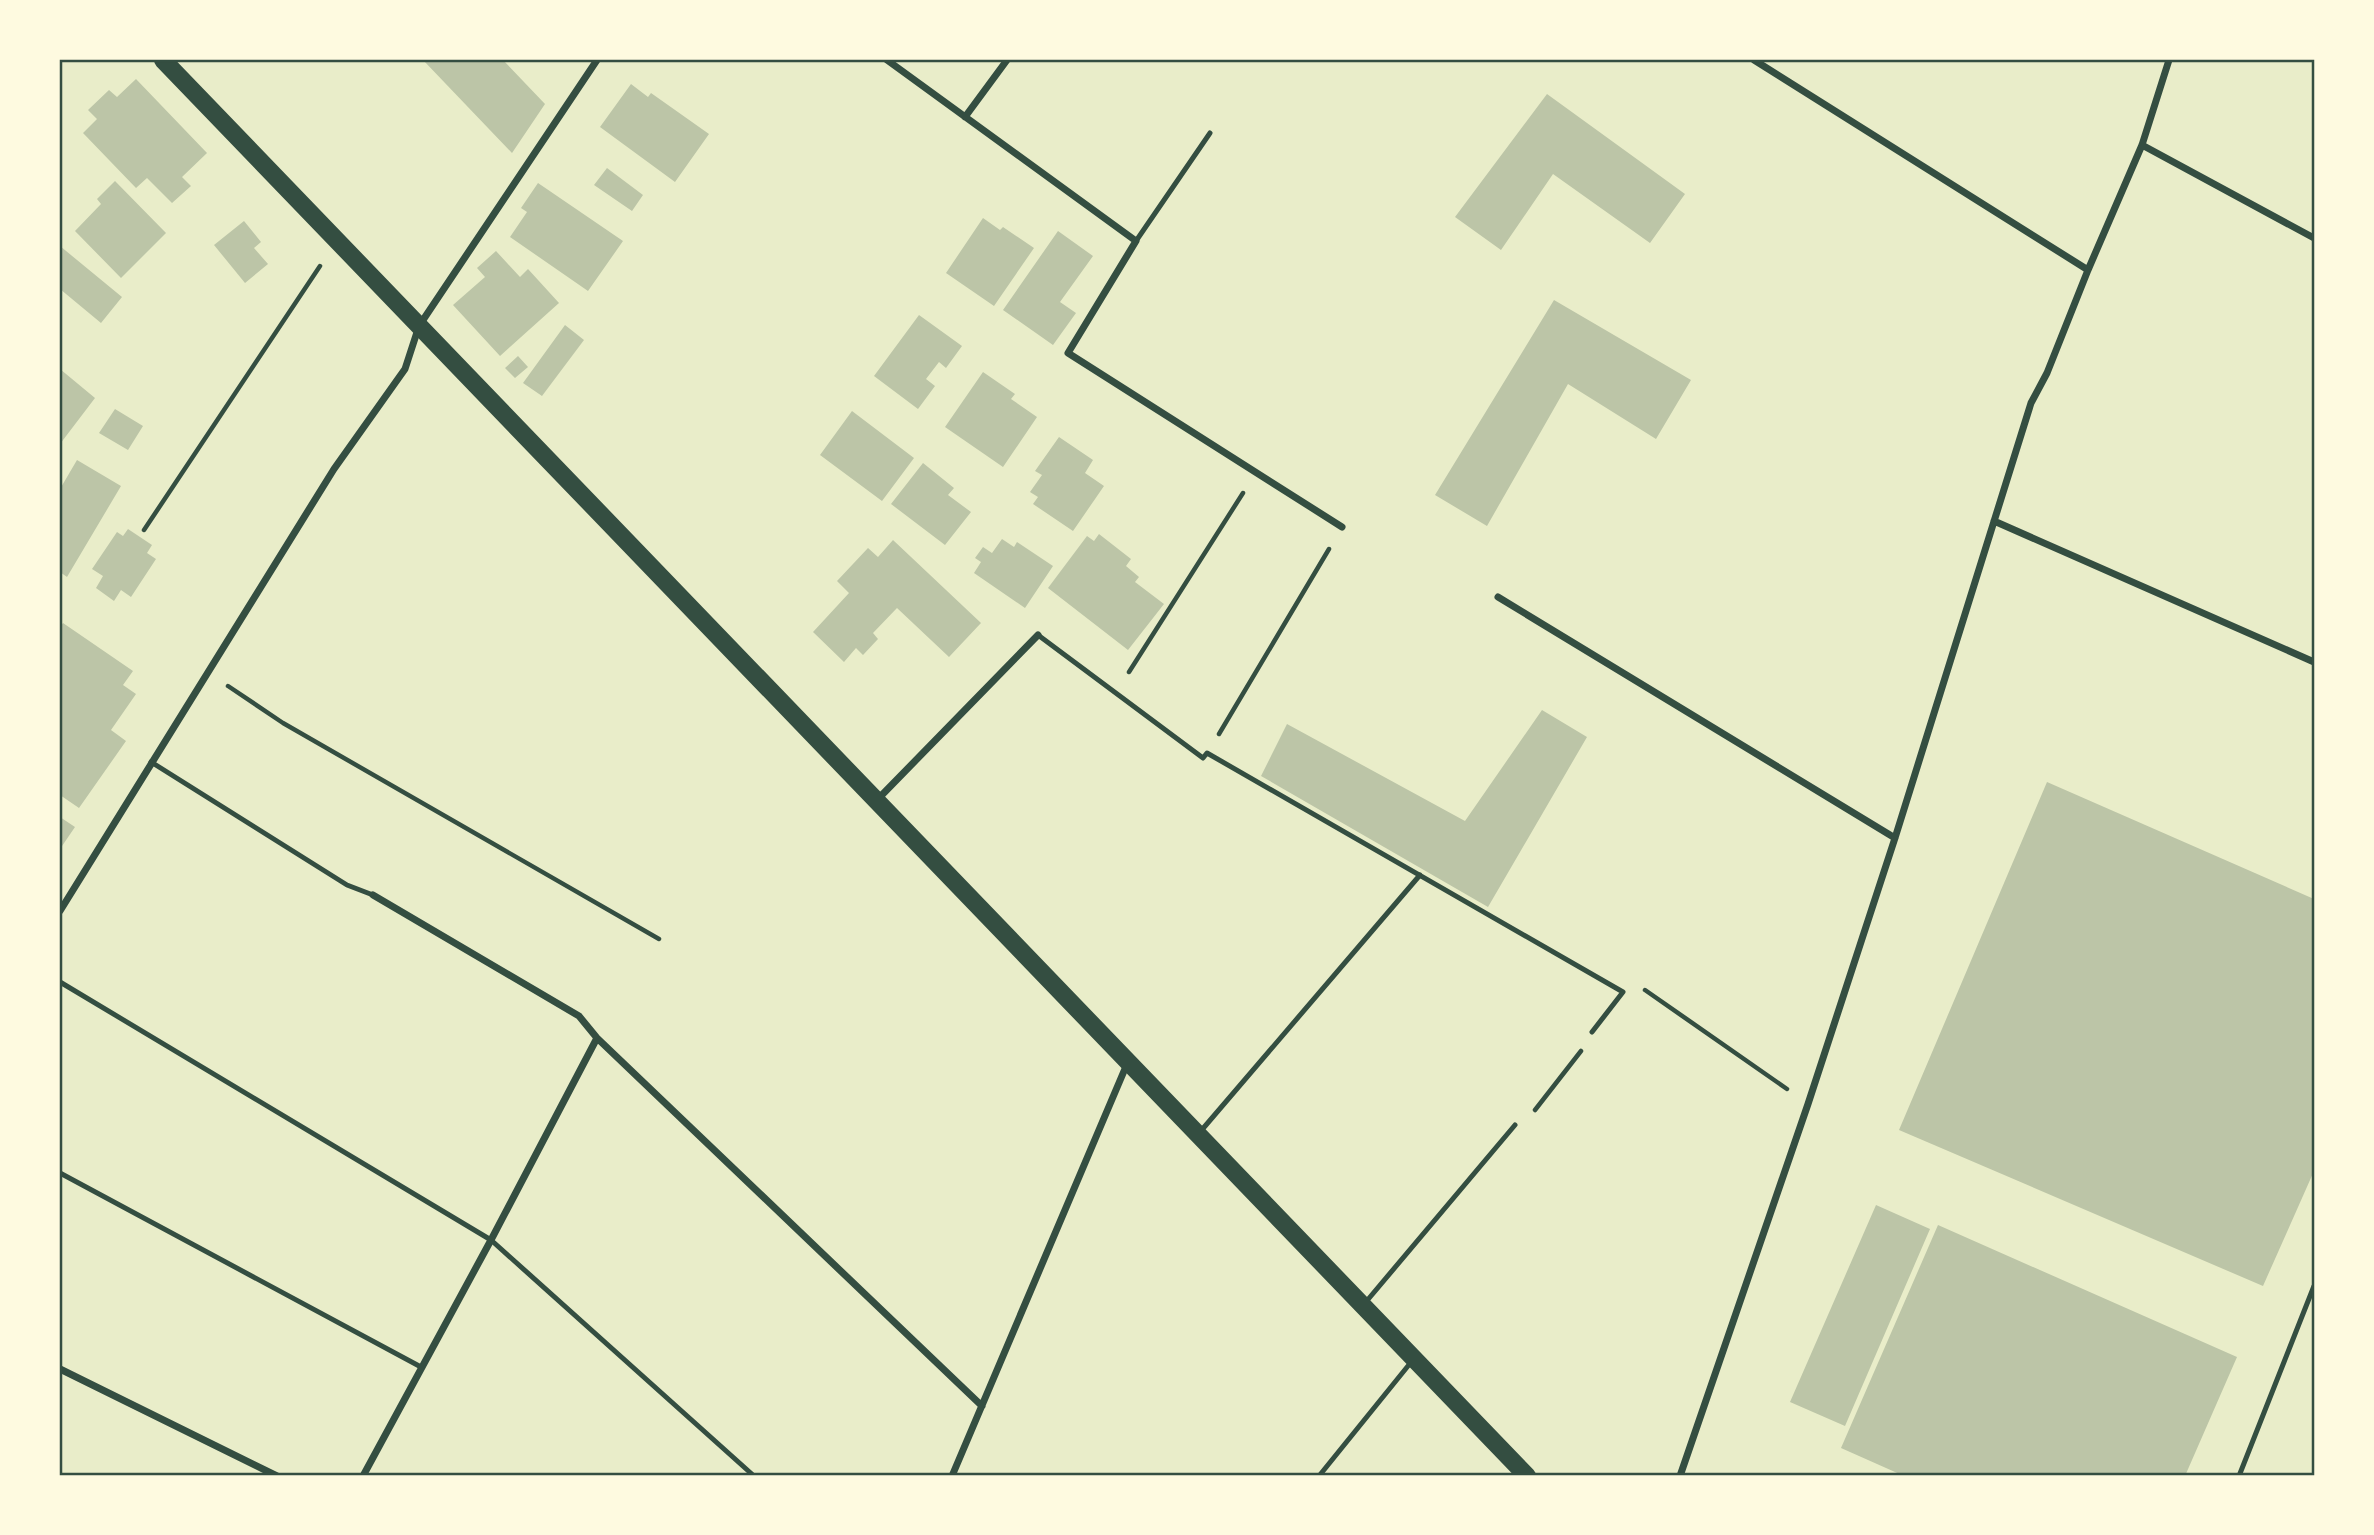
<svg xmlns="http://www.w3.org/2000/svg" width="2374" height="1535" viewBox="0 0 2374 1535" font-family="'Source Serif 4',serif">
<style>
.building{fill:#bcc5a7}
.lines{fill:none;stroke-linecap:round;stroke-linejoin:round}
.path{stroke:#344e41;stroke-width:4.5}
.service{stroke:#344e41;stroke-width:5}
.minor{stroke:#344e41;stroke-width:7}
.primary{stroke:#344e41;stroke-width:18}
.neatline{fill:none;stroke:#344e41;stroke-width:2.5}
</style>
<rect width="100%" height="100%" fill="#e9edc9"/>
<path class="building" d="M423,60H503L545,104L512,153Z
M136,79L207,153L182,177L191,186L172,203L147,178L136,188L83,133L97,119L88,110L109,90L117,97Z
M631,84L648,97L651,93L709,134L675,182L600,127Z
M1547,94L1685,194L1650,243L1553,174L1501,250L1455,217Z
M607,168L643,195L632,211L594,185Z
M115,181L166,233L121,278L75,231L101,204L97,199Z
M538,183L623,241L588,291L510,237L527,212L521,208Z
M983,218L1000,230L1003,227L1034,248L994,306L946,273Z
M244,221L261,242L254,248L268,264L245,283L214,245Z
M1058,231L1093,256L1060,302L1076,313L1053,345L1003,310Z
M60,246L122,297L101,323L60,289Z
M496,251L520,277L528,269L559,303L500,356L453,305L485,277L477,268Z
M1554,300L1691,380L1656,439L1568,384L1487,526L1435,495Z
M919,315L962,346L946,368L939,362L926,379L935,386L918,409L874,376Z
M565,325L584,340L542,396L523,383Z
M518,356L528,367L515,378L505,368Z
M60,369L95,398L60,444Z
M983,372L1015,394L1011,399L1037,417L1003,467L945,427Z
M115,409L143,426L128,450L99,433Z
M852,411L914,458L882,501L820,455Z
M1059,437L1093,460L1085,473L1104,486L1073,531L1033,504L1038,497L1030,492L1042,475L1035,471Z
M77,460L121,486L67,577L60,572V489Z
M923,463L954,488L948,495L971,512L945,545L891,504Z
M128,529L152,545L147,553L156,559L131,597L121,590L114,601L96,588L103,576L92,569L117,532L123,536Z
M1099,534L1131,559L1126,566L1139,577L1135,582L1164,604L1128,650L1048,588L1087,536L1094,541Z
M1002,539L1014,547L1017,542L1053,566L1025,608L974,573L981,562L975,558L983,547L992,553Z
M893,540L981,623L949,657L897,608L873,633L878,639L863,655L856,648L844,662L813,632L849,593L837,581L868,548L878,557Z
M63,623L133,671L123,685L136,694L111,730L126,741L79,808L60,795V627Z
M1542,710L1587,737L1488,907L1261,776L1287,724L1465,821Z
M2047,782L2314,899V1171L2263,1286L1899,1130Z
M60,817L75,827L60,849Z
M1876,1205L1930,1229L1845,1426L1790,1402Z
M1938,1225L2237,1357L2185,1476H1904L1841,1448Z"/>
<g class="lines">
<path class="path" d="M144,530L320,266
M1129,672L1243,493
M228,686L283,723L659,939
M1219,734L1329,549
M1645,990L1787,1089
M1535,1110L1581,1051"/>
<path class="service" d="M1136,241L1210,133
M1038,635L1203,758L1207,753L1623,992L1592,1032
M151,762L347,885L373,895
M60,982L491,1240L754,1476
M1200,1132L1420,875
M60,1173L421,1367
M1365,1303L1515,1125
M1319,1476L1412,1361
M2239,1476L2314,1286"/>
<path class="minor" d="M887,60L1136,241L1068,353L1342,527
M1754,60L2088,270
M965,117L1007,60
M2142,145L2314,238
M1994,521L2314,662
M1498,597L1895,838
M877,800L1038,635
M373,895L579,1016L597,1038L982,1406
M60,911L334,469L405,369L419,326L597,60
M60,1369L277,1476
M363,1476L491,1240L597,1038
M952,1476L1127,1064
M1680,1476L1808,1104L1895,838L2031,403L2047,373L2088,270L2142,145L2169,60"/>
<path class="primary" d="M163,60L1527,1476"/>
</g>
<rect width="2374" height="1535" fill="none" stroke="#fefae0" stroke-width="122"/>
<rect x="61" y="61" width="2252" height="1413" class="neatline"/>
</svg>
